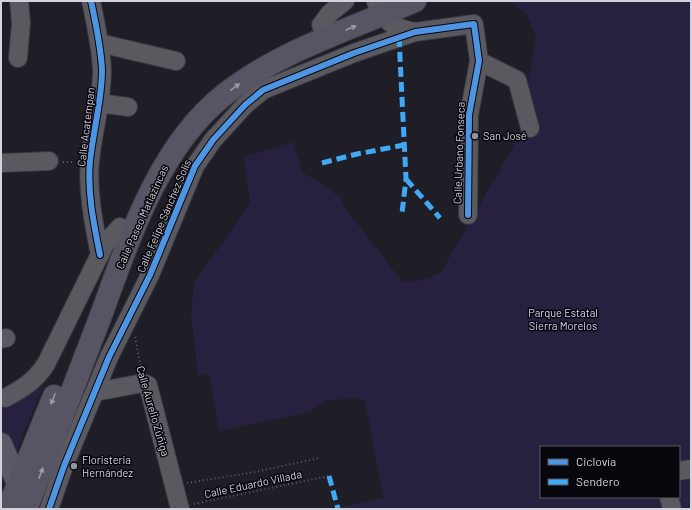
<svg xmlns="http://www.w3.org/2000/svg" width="692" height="510" viewBox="0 0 692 510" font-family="Barlow,sans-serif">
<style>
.green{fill:#27213f;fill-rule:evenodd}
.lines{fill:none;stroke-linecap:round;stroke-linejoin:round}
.minor-casing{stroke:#393840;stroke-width:20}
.major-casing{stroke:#393840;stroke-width:24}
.highway-casing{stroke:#393840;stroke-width:24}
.path{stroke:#5f5e64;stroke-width:2;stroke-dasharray:1 3;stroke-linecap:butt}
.minor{stroke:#5a5960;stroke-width:18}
.major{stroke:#5b5966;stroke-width:22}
.highway{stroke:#575464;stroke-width:22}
.quiet{stroke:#3fa9f5;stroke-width:5;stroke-dasharray:10 5;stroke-linecap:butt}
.cycleway-casing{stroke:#07060c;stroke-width:8}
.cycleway{stroke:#4d94e3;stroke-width:6}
.oneway{fill:#9b99a7}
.poi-dot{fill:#94939d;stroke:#07060c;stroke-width:1.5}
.labels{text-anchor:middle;stroke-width:3;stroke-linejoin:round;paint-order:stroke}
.street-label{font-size:11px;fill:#d3d2dd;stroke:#07060c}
.poi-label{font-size:11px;fill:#d3d2dd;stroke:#07060c;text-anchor:start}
.park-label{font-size:11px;fill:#d9d5f9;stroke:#07060c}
</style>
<rect width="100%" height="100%" fill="#1f1d26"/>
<path class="green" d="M508,1H691V509H330L383,498L365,401L354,398L325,401L310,412L219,431L209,374L198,376L191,313L194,283L250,203L244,157L292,142L303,173L330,188L336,195H340L345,208L402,281C413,285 431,277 441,272L518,138L536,37L526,13ZM541,447H679V497H541Z
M45,381L15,455L1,431V407L29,394Z"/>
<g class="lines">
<defs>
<path id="minor" d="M91,1C96,24 101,47 102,70C102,101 93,131 90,161C87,192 94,225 100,255
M376,2C387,24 392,27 415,32
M321,25L330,13L345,1
M99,43L176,61
M18,58L21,23L19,1
M479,61L517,80L530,128
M99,103L128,107
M1,163L49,161
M1,339L6,338
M95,392L143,383L148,385L180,509
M5,398C22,389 35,381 46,364L105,244L120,227
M679,471L691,469
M669,497L672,509
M49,509L64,466L109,357L150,275L195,166L213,140L245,105L263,90L354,53L415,32L474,24L479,61L469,115L468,215"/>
<path id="major" d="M1,444L18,484"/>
<path id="highway" d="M8,509L54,396
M26,509C52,446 75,382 100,318C128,242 158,147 224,95C279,51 351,29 415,1"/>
</defs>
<use href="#minor" class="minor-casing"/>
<use href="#major" class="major-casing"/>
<use href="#highway" class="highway-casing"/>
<path class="path" d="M63,162H75
M135,337L141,368
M187,483L255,472L319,458
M194,504L329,476"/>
<use href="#minor" class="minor"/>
<use href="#major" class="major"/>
<use href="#highway" class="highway"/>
<path class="quiet" d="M399,37L406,179L402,213
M322,163L357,154L404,145
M406,179L440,218
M329,476L338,509"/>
<defs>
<path id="cycleway" d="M91,1C96,24 101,47 102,70C102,101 93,131 90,161C87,192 94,225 100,255
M49,509L64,466L109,357L150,275L195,166L213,140L245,105L263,90L354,53L415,32L474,24L479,61L469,115L468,215"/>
</defs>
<use href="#cycleway" class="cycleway-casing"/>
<use href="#cycleway" class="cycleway"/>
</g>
<defs><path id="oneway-solid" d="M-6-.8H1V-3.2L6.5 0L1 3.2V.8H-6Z"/></defs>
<g class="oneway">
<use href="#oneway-solid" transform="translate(351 28) rotate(-23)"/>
<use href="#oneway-solid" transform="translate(235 87) rotate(-36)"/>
<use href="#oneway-solid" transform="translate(53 399) rotate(112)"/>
<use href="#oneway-solid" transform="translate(41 473) rotate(-69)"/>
</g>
<g class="poi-dot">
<circle cx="475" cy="136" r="4"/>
<circle cx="74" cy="466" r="4"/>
</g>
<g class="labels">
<g class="street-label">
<text transform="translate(86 127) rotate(-83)" y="4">Calle Acatempan</text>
<text transform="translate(459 153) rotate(-88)" y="4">Calle Urbano Fonseca</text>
<text transform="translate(164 216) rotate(-67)" y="4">Calle Felipe Sánchez Solís</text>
<text transform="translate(142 217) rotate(-66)" y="4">Calle Paseo Matlazincas</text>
<text transform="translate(153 411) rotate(74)" y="4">Calle Aurelio Zúñiga</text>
<text transform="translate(253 484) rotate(-12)" y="4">Calle Eduardo Villada</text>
</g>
<g class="poi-label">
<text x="483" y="140">San José</text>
<text x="82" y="464">Floristeria<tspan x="82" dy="13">Hernández</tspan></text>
</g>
<g class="park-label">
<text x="563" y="317">Parque Estatal<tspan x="563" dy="13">Sierra Morelos</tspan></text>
</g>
</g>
<rect width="692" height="510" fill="none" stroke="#d3d2dd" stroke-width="4"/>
<rect x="540" y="446" width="140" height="52" fill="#07060c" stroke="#595860"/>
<rect x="548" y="459" width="20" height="6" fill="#4d94e3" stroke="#595860"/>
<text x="576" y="466" font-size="12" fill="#d3d2dd">Ciclovía</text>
<rect x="548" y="479" width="20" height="6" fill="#3fa9f5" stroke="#595860"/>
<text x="576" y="486" font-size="12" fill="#d3d2dd">Sendero</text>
</svg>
